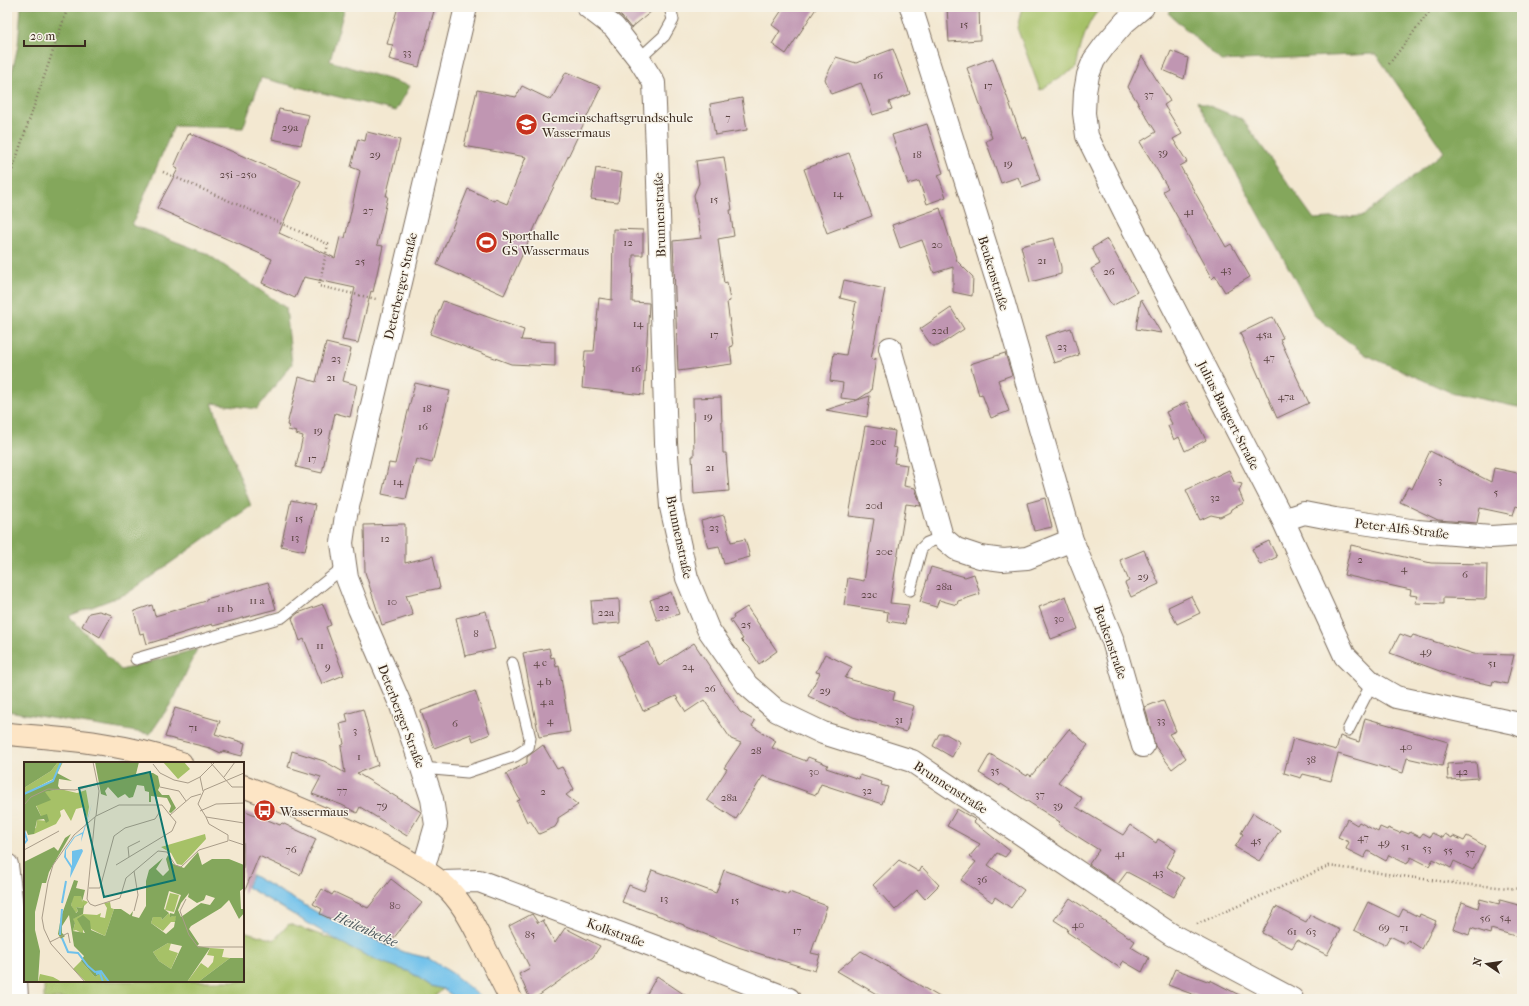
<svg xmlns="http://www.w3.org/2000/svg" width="1529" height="1006" viewBox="0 0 1529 1006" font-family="'IM FELL French Canon',serif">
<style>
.green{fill:#a6c167;stroke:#707642}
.forest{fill:#84a75c;stroke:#60683d}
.water{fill:#6fc1eb;stroke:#557684}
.building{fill:#c096b2}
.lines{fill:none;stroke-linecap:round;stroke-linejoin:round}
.lane-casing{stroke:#7b6c5d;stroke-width:13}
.street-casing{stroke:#7b6c5d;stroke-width:24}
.secondary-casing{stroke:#7b6c5d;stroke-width:24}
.path{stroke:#7b6c5d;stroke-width:2.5;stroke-dasharray:1 3;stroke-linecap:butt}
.lane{stroke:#fff;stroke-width:11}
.street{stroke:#fff;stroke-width:22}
.secondary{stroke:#fde5c5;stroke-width:22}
.labels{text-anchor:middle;stroke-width:3;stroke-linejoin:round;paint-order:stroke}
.number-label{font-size:11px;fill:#5c4543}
.poi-label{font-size:13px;fill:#3b2a1e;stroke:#f7f3e8;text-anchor:start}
.street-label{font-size:13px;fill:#3b2a1e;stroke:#f7f3e8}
.water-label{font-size:14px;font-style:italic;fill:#4b575c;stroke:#f7f3e8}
.inset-river{fill:none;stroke:#6fc1eb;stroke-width:2}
.inset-road{fill:none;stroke:#a99c89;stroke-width:1}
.view{fill:#0f766e;fill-opacity:0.15;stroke:#0f766e;stroke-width:2}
.inset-edge{fill:none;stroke:#3b2a1e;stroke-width:2}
</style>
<rect width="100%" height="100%" fill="#f7f3e8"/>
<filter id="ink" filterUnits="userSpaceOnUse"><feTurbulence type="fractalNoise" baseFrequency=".025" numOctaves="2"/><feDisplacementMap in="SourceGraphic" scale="8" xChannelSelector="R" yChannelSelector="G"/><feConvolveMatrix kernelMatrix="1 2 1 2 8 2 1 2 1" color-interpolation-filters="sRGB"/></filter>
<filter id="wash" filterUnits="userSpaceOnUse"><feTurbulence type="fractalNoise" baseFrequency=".012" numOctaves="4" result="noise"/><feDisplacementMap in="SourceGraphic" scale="16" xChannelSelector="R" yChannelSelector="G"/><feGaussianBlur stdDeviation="0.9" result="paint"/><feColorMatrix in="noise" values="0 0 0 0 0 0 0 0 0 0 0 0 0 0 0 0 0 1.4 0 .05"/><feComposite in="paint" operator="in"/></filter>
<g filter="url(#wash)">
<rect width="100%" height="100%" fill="#f3e8d1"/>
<path class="green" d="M1022,7H1103C1086,18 1080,50 1076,68L1040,90L1017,28Z
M289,924L338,941L373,959L410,972L431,986L443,989L432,999H305L273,996L262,999H44V981H243V931L274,940Z"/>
<path class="forest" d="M21,7H345L330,61L410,86L396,111L261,78L243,128L174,126L132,225L206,253L286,308L292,364L257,409L212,403L251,506L128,593L69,616L121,670L197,649L174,699L150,734L7,711V93L18,46Z
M1172,7H1522V408L1450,392L1366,355L1315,316L1197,101L1242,119L1314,219L1363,216L1444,152L1376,54L1221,61L1168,13Z"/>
<path class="water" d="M252,875L320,914L403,952L428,958L452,973L483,999H457L443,989L431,986L410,972L373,959L338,941L247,887Z"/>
<g id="blocks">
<path class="building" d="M398,7H435L419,67L389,59L393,45L387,44Z
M608,7H657L631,28L622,17Z
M784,7H817L786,54L772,44L780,31L772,25Z
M947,7H979L980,40L949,42Z
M893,49L910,94L889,102L892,109L873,115L861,83L831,94L825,79L836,57L856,63Z
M1171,51L1188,58L1184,79L1163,70Z
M1142,56L1170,101L1164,105L1182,134L1173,139L1187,162L1180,166L1226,247L1231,244L1250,277L1225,292L1215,276L1212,279L1163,191L1168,188L1140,142L1156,132L1128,87Z
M993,58L1022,138L1025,137L1040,180L1022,187L1018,177L1001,183L986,141L992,138L967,68Z
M566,72L601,87L539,218L504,295L437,265L468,189L494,201L495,199L507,204L526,157L464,146L477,90L516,97L522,86L551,100Z
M742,98L747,130L715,135L710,104Z
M279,109L309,115L301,145L272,139Z
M927,124L943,173L938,175L946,197L927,204L919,181L908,184L892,135Z
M367,132L400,140L386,196H388L377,245L383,246L373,292L371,291L358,343L342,340L355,288L304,277L295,298L262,283L272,259L157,208L178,169L174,167L189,133L301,181L279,233L335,258L340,237L345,238L360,171L359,170L351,167L358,139L365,141Z
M849,153L872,216L827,233L804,169Z
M724,157L732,210H730L734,236L718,239L724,283L727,282L730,301L727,302L733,346L730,347L732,364L678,371L673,241L701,238L694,195L699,183L696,161Z
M596,168L622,173L618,202L591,199Z
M940,208L957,261L973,277L972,296L953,292V267L934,273L922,240L900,248L892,225Z
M613,229L643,230V255H633L632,302L649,303L644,395L582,388L585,351H594L599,298L612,300Z
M1054,238L1061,267V274L1030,282L1021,246Z
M1107,239L1137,292L1112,306L1091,269L1100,264L1092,248Z
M844,280L885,289L871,359L873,360L876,358L871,391L857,400L841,398L843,383L830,381L834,353L846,355L856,302L840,298Z
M1141,299L1161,333L1136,329Z
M443,301L524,330L521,340L555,342V366L511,364L430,334Z
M951,308L964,329L938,346H932L920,329Z
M1273,317L1283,338L1280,339L1290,361H1289L1309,403L1277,418L1240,333Z
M1071,328L1079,355L1054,363L1045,336Z
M326,343L351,349L343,381L357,385L350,417L335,413L322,473L296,467L303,436L296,434L297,432L288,430L289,426L287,425L299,377L316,382Z
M1005,353L1012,375L998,380L1009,411L991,418L982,394L979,395L970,364Z
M415,383L450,391L432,463L416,459L406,499L382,494L389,463L395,464Z
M870,396L867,417L826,410Z
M721,397L723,453H726L729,491L694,494L692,456H694L693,398Z
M1187,402L1206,440L1185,451L1179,437L1174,440L1168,426L1172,424L1166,412Z
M865,426L895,431L893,447L897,448L894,463L907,465L904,486L915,488L921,506L906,504L890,603L909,605L905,624L887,621L888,612L844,605L848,578L864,581L874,519L849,516Z
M1430,451L1491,482L1494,468L1522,474V508L1516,506L1513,515L1480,508L1477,523L1438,520L1400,502L1408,487L1412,489Z
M1229,470L1234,482L1242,484L1239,491L1244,503L1231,509L1230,512L1220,517L1211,515L1200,520L1186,490Z
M1045,498L1052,527L1034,531L1027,503Z
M291,500L315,505L305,551L281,546Z
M724,515L731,542L745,539L750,557L724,564L719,546L708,548L701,521Z
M405,524V563L433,556L440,588L406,595L413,615L382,625L365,572L364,525Z
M1269,541L1277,557L1260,565L1252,549Z
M1351,545L1431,563L1487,564L1486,599L1443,598V604L1415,603L1418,596L1410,595L1411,590L1344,575Z
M1144,550L1159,584L1131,597L1125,583L1129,581L1120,560Z
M931,567L965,577L974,574L980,594L958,601L957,605L939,600L936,607L920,602Z
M268,582L276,609L213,626L212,624L147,644L144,633L140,634L134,611L152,605L155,616L206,601V599Z
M671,592L679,614L664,619L657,620L650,600Z
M1066,596L1078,629L1051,639L1039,607Z
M1191,596L1200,613L1177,624L1168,607Z
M619,599L620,623L593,625L591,601Z
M323,604L331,625L326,627L344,675L322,684L304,639L300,641L292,618L298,613Z
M747,607L777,651L759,664L748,647L741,640L743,639L730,620L734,618L733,616Z
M99,611L112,615L100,637L82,626L89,613Z
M486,611L495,649L465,656L456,618Z
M1400,634L1411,638L1413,635L1474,654L1514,655L1507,684L1493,681L1492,685L1459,678L1390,653Z
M649,642L659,666L694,643L740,712L755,721L752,726L776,741L772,748L806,761L808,757L828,765L826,768L859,779L860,775L882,782L881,785L888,787L882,804L821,784L816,795L763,776L736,819L707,800L727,769L724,768L741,743L731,739L704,700L686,712L676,696L643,711L618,656Z
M549,648L551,658L554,657L556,667L559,666L570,732L539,737L523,653Z
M825,654L852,667L845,678L895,692L893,700L914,706L906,732L853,717L808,696L820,673L816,672Z
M475,691L490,734L473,741L471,734L434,748L421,711Z
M1163,700L1176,731L1169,734L1186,758L1172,769L1155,746L1145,707Z
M175,708L220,721L215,734L245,743L242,756L222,751L221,753L210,748L165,737Z
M363,709L378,765L357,773L421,812L407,836L360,807L357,813L342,805L312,794L321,777L288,767L292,751L324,761L345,773L341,746L344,744L340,724L348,722L346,714Z
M1365,718L1448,742L1442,766L1407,758L1403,773L1338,754L1331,781L1303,774L1301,778L1284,773L1293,738L1336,750L1340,736L1359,742Z
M1069,729L1088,745L1058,782L1082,798L1076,807L1123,835L1130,825L1156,843L1158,839L1176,850L1167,867L1184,878L1174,897L1127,872L1118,884L1089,864L1099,850L1058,824L1060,822L1024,799L1001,784L1000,786L979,773L990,754L1027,776L1028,774L1031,776Z
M939,734H946L960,742L952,757L933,746Z
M543,745L557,769L562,767L574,789L566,795L578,805L558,818V822L555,827L539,834L530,820L527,822L517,801L520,800L506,774L527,763V757Z
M1476,762L1478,778L1448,780L1447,764Z
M957,809L976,820L974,822L1010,851L1005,857L997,853L988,865L1024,890L1011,908L995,897L992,902L961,880L976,862L969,857L980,844L947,826Z
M243,810L280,825L282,823L316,839L300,875L259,856L243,895Z
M1253,813L1280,830L1259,861L1235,847L1243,834L1241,833Z
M1347,819L1357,825L1359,822L1378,832L1380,827L1387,830L1388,828L1400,833L1401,831L1409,834L1410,832L1420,837L1423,833L1430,837L1432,833L1443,838L1445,834L1452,838L1453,836L1464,841L1467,836L1485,846L1473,870L1454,861L1451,868L1433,859L1429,866L1411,857L1407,864L1389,855L1386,861L1368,851L1364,858L1346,849L1349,842L1338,837Z
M899,860L919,872L922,867L939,885L925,899L917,890L895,910L873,885Z
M652,870L716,893L724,870L788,895L789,892L827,906L811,953L820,955L815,971L738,947L684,926V925L622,902L629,885L644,891Z
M391,879L422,903L388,945L320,914L322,909L313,904L322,889L332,895L334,892L368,908Z
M1070,898L1135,941L1131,947L1149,958L1142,972L1123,961L1120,968L1067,932L1068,929L1054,920Z
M1480,899L1499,904L1500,900L1522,906V938L1491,929L1490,934L1471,928L1469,935L1453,929L1462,902L1478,908Z
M1368,902L1399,917L1403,909L1419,917L1420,914L1436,921L1422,949L1408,940L1406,944L1390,936L1385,945L1354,930Z
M1276,907L1306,922L1310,915L1340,930L1327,955L1297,940L1292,948L1262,933Z
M532,914L538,923L543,920L555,943L565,928L600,946L593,957L534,999H530L519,974L530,968L509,926Z
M861,951L943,999H885L837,971Z
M1175,969L1210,982V980L1247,999H1205L1168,985Z
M657,976L691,999H644Z"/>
</g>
</g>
<g filter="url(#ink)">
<use href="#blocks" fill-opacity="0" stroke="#7b6c5d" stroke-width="1"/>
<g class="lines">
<defs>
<path id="lane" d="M639,59L664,36L673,20L670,7
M910,590L921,549L927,543L942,537
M136,659L282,617L345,566
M1348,730L1372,683
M422,768L467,772L515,756L528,748L530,738L512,663"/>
<path id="street" d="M588,7L614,27L639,59L654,83L657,149L666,443L671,507L687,578L708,629L747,685L777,711L823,733L912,761L1172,935L1292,999
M911,7L1003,300L1072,540L1113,641L1143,746
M1143,7L1125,22L1105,45L1094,60L1088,75L1085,92L1084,113L1087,136L1128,219L1283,520L1345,656L1372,683L1396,697L1515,723L1522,726
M890,348L942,537L956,549L980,557L1003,560L1027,558L1072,540
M1283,520L1304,513L1335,519L1417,531L1491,537L1522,535
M7,865L13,915L17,999
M423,870L436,825L432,799L417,753L401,706L359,609L347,578L342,543L346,515L466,7
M441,882L479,881L659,948L789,999"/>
<path id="secondary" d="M7,734C66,739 124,743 181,763
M243,786C296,806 348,828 398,855C416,866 435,875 450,891C464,906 473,924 482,942C492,961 501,980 511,999"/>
</defs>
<use href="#lane" class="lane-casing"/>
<use href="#street" class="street-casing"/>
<use href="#secondary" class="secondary-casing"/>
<path class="path" d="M1389,64L1433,7
M163,172L328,244L319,286L376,299
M7,185L68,7
M1197,924L1329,866L1460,884L1522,889"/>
<use href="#lane" class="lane"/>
<use href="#street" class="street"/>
<use href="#secondary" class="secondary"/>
</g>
</g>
<defs>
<symbol id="school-disc" viewBox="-11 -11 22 22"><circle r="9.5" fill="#c8321e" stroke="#f7f3e8"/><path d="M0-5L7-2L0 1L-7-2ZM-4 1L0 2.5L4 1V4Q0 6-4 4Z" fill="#fff"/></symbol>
<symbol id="stadium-disc" viewBox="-11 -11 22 22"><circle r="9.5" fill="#c8321e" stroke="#f7f3e8"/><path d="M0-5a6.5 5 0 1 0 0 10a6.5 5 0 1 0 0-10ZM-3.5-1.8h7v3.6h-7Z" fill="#fff"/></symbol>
<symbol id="bus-disc" viewBox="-11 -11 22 22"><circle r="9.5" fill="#c8321e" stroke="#f7f3e8"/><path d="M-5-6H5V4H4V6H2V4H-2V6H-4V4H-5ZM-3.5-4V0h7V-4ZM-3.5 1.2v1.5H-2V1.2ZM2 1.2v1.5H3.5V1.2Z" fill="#fff"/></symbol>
</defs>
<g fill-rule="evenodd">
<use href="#school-disc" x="514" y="112" width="25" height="25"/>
<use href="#stadium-disc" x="474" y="230" width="25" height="25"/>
<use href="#bus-disc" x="252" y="798" width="25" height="25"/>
</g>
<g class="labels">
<g class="number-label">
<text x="964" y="28">15</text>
<text x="407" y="56">33</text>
<text x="878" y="79">16</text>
<text x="988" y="89">17</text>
<text x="1149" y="98">37</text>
<text x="728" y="121">7</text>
<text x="290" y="131">29a</text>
<text x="1163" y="156">39</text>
<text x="375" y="158">29</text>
<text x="917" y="158">18</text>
<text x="1008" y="167">19</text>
<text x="238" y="178">25i - 25o</text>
<text x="838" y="197">14</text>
<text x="714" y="203">15</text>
<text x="368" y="214">27</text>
<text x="1189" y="215">41</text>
<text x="628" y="246">12</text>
<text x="937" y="248">20</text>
<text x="1042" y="264">21</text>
<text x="360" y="265">25</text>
<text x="1226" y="273">43</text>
<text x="1109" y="275">26</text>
<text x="638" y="327">14</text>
<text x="940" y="334">22d</text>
<text x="714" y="338">17</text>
<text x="1264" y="338">45a</text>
<text x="1062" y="350">23</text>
<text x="1269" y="361">47</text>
<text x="336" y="362">23</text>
<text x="636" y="372">16</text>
<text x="331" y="381">21</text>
<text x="1286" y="400">47a</text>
<text x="427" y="412">18</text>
<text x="708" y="420">19</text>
<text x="423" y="430">16</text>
<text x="318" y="434">19</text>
<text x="878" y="445">20c</text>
<text x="312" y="462">17</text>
<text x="710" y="471">21</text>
<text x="1440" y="484">3</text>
<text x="398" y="485">14</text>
<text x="1496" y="496">5</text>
<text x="1215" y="501">32</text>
<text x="874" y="509">20d</text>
<text x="299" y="522">15</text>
<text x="714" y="531">23</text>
<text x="295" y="541">13</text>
<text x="385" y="542">12</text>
<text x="884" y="555">20e</text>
<text x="1360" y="563">2</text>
<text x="1404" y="572">4</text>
<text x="1465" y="578">6</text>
<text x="1143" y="580">29</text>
<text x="944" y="590">28a</text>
<text x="869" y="598">22c</text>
<text x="257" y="604">11 a</text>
<text x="392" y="605">10</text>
<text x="664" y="611">22</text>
<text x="225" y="612">11 b</text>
<text x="606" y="616">22a</text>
<text x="1059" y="622">30</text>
<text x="746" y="628">25</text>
<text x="476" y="637">8</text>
<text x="320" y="649">11</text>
<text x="1426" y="655">49</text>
<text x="540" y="666">4 c</text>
<text x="1492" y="667">51</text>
<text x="328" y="670">9</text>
<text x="688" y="670">24</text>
<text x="544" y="685">4 b</text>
<text x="710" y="692">26</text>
<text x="825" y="694">29</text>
<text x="547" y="705">4 a</text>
<text x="899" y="723">31</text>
<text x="550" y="724">4</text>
<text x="1161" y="724">33</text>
<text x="455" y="727">6</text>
<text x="193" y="731">71</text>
<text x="355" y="734">3</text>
<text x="1406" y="750">40</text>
<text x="756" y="754">28</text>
<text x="359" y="760">1</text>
<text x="1311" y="763">38</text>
<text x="995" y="774">35</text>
<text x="814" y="775">30</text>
<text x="1462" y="775">42</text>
<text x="342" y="794">77</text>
<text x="867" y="794">32</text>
<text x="543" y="795">2</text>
<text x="1040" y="798">37</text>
<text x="729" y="801">28a</text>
<text x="382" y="809">79</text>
<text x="1058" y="809">39</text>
<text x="1363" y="841">47</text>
<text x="1256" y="844">45</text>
<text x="1384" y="846">49</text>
<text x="1405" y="850">51</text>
<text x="1427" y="852">53</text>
<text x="291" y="853">76</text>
<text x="1448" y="854">55</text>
<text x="1470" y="856">57</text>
<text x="1120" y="857">41</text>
<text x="1158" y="876">43</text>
<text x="982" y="883">36</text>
<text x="664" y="902">13</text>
<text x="735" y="904">15</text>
<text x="395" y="909">80</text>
<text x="1505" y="921">54</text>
<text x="1485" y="922">56</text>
<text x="1078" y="928">40</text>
<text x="1384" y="931">69</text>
<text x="1404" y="931">71</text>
<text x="797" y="934">17</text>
<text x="1292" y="935">61</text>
<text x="1311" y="935">63</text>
<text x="530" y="938">85</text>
</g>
<g class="poi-label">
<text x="542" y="122">Gemeinschaftsgrundschule<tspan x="542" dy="15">Wassermaus</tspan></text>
<text x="502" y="240">Sporthalle<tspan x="502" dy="15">GS Wassermaus</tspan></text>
<text x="280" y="816">Wassermaus</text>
</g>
<g class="street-label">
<text transform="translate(659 215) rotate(-92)" y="5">Brunnenstraße</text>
<text transform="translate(994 273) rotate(73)" y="5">Beukenstraße</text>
<text transform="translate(400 286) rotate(-77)" y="5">Deterberger Straße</text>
<text transform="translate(1229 415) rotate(63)" y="5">Julius-Bangert-Straße</text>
<text transform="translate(1402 528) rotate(7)" y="5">Peter-Alfs-Straße</text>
<text transform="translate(680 537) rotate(78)" y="5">Brunnenstraße</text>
<text transform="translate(1111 642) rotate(71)" y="5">Beukenstraße</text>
<text transform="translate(402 716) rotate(69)" y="5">Deterberger Straße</text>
<text transform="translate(951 787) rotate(33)" y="5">Brunnenstraße</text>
<text transform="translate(616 932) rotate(20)" y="5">Kolkstraße</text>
</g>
<g class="water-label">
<text transform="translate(366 929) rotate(24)" y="5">Heilenbecke</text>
</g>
</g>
<g transform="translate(24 762)">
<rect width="220" height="220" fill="#f3e8d1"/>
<path d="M34,0H39L31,16L0,32V26L27,9ZM139,0H160L166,7L154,17ZM36,27L53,31L62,28L65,45L63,57L60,45L52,47L47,59L40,47L36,49L37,54L32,62L10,72L9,67L12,66L13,58L24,59L17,54L12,43L26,37L20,30ZM181,72L182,77L158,103L153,102L147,91L137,85ZM146,131L155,133L150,150L141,148ZM49,134H57L58,140L59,138L64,140L58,146L52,145L54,149L51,151L47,143ZM86,140L87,146L90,147L81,174L59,163V172L52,168L49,169L51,161L48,157L59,152L73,153L77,151L76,155L81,156L83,146L80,141ZM145,151L147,155L153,153L151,160H147L139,169L127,161L129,155H137L138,158ZM144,181H147L145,188L154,191L147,207L135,199L129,190ZM186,186L200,187L198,195L206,196L174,220H163L177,201L184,206L189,200L190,194L183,193ZM57,199L71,215L78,211L84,220H62L49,207ZM16,212L29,215L38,220H14Z" fill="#a6c167"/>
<path d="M0,0H34L27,9L0,26ZM71,0H115L112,12L129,11L134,14L136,24L134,28L138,33H145L152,46L147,51L145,50L147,44L143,36L127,34V40H125V30L121,29L120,24L113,23L109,35L105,36L101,32L94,36L84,25L81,29L83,34L77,32ZM33,11L48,19L35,17L34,24L36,27L21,30L27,38L12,44L17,54L23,52L25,59L22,61L20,57L13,58L10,72L4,73L2,68L0,73V32L29,18ZM47,72L25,110L22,121H18L11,150V168L16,189L14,220H0V100L30,85L34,89L41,76ZM174,90L178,103L188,97H205L220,103V126L216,129L217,147H220V151L215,157L205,138L197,146L167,164L165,167L175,182L173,184L186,186L163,220H84L78,211L71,215L57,199L60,194L50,184L45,153L38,164V171L41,174L37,177L34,172L37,155L50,118L54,119L52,126L61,128L58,140L57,134H50L47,143L52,151L54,149L52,145L58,146L60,143L59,152L49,157L51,161L49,169L61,171L53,157L59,153L66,159L67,168L81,174L90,147H97L106,153L109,149L108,154L115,156L122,144V119L125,108L139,96L132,107L139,114L145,108L142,97L144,93L149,102L160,106ZM145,129L157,133L150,152L146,151V155L152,154L150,165L142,172L127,161L129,155H137L138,158L145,151L140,147ZM165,131L164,135L173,141L180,138L182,133L191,136L186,143L177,141L157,155L154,148L157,141ZM144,181L158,184L147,207L135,199L129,190ZM206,196H220V220H174Z" fill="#84a75c" fill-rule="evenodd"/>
<path d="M68,42L57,80L58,72L51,75L42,88V95L48,104V89L58,87L59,89L46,116L47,106L40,95L41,88L50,75L59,70Z" fill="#6fc1eb"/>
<path class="inset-river" d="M0,32L29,19L37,0M0,68L3,78L0,82M38,141L42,119M36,173L38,147M38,176L44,190L54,191L64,204L71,210L77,209L85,220M72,212L76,211L79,220"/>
<path class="inset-road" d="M186,0L208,25H220M129,2L136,11L150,18L164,21L176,15L191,0M220,11L180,28L174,42L182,55L220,61M176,15L179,29M200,15L211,0M136,25L155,29L162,39M0,43L7,35L24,27L51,28L74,22M176,49L192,42L220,41M72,54L95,43H138L146,53L167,35L177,32M71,55L63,137L66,142L71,144L96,136L102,116L134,89L143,90L151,103L157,105L175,88L204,79V73L185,62L182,55M205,78L220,83M0,88L35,69M105,95L104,85L116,79M92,103L148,69L152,60L146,53M65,126H76L90,74L101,66L131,57L135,51L134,43M162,137L156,149L165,173L174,185H220M110,149L114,133L110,109M26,180L44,171L46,181M61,220L27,182L20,167L18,156L24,120L29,103L50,73L72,54L75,29L69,0"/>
<path class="view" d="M126,10L151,118L80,135L55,26Z"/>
<rect width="220" height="220" class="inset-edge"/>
</g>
<rect width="1529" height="1006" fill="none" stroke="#f7f3e8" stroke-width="24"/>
<g transform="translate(1487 964) rotate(283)" stroke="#f7f3e8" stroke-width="3" paint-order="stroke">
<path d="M0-3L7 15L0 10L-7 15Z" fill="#3b2a1e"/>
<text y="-6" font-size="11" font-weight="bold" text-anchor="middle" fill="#3b2a1e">N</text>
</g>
<path d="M24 40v6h61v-6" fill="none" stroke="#3b2a1e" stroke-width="2"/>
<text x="30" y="40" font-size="12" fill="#3b2a1e" stroke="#f7f3e8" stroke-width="3" paint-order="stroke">20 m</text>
</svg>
